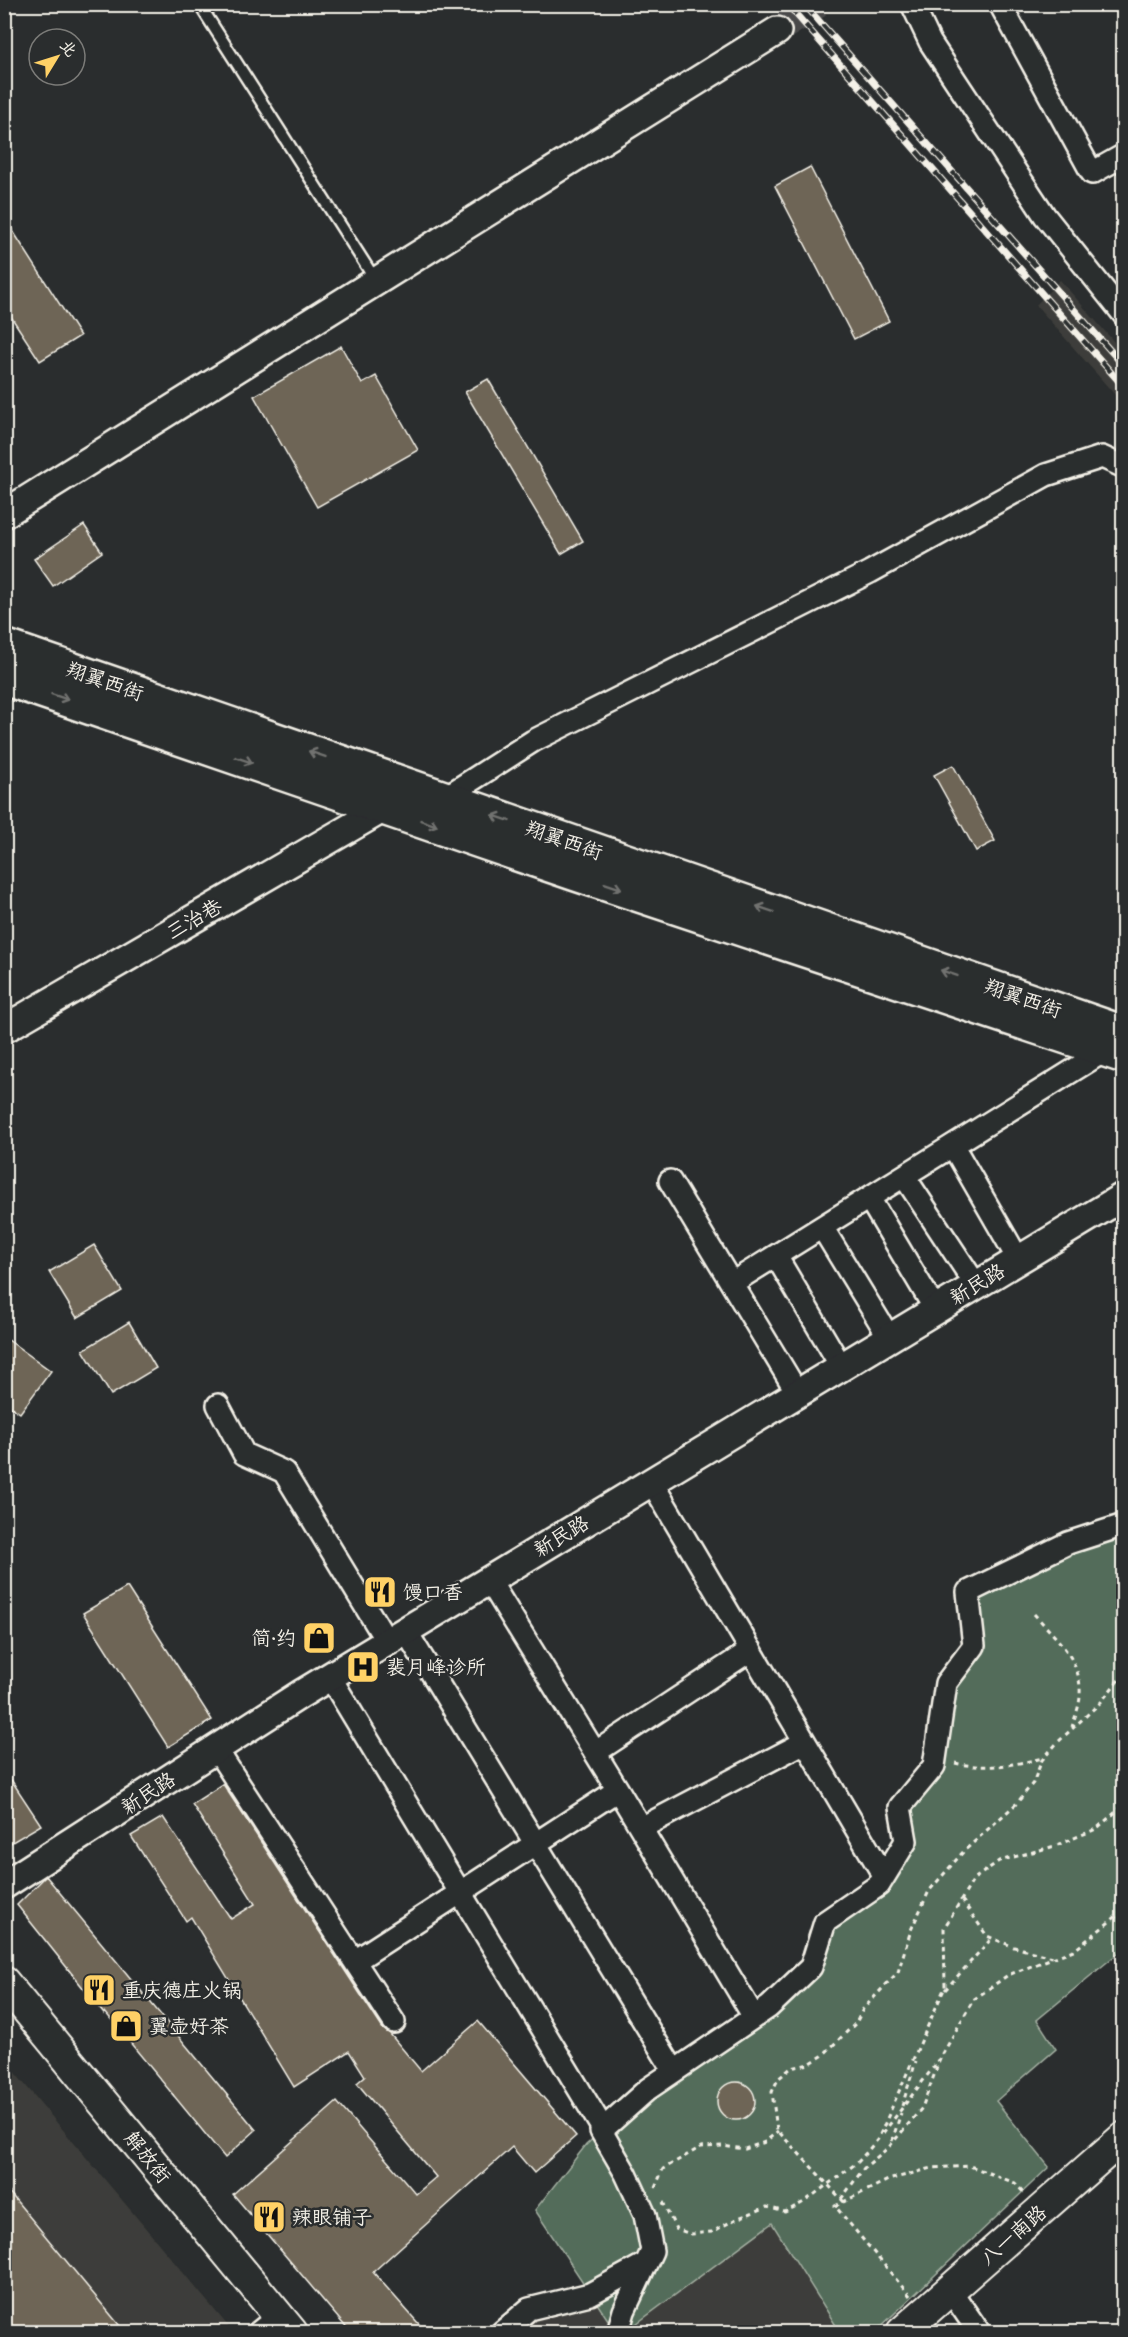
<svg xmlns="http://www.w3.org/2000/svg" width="1128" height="2337" viewBox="0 0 1128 2337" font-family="Itim,'LXGW WenKai TC',sans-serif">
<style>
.built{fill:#3e3e3a}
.green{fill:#526c5a;stroke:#a3aea1;stroke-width:1.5}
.building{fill:#6e6556;stroke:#f4f1e8;stroke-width:1.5}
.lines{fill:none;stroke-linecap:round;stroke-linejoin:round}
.tertiary-tunnel{stroke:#484a4a;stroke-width:27;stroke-dasharray:27 14;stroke-linecap:butt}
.service-casing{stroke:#f4f1e8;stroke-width:15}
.minor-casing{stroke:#f4f1e8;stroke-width:26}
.tertiary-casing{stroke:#f4f1e8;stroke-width:32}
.secondary-casing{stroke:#f4f1e8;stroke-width:34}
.primary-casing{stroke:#f4f1e8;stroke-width:38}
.path{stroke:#f4f1e8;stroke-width:3;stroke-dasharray:4.5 4.5;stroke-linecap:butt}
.service{stroke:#2a2d2e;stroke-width:10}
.minor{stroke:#2a2d2e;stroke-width:21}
.tertiary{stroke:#2a2d2e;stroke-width:27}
.secondary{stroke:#2a2d2e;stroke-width:30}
.primary{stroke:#2a2d2e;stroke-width:33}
.rail-casing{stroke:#f4f1e8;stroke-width:7}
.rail{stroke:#2a2d2e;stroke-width:4.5;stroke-dasharray:14;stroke-linecap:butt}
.oneway{stroke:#71726f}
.labels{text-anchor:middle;stroke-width:5;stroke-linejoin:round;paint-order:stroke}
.street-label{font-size:20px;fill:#f4f1e8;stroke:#2a2d2e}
.poi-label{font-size:20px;fill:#f4f1e8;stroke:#2a2d2e;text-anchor:start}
</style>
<rect width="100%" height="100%" fill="#2a2d2e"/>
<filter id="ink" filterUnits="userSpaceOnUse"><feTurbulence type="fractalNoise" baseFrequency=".0167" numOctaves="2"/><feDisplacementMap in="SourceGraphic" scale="12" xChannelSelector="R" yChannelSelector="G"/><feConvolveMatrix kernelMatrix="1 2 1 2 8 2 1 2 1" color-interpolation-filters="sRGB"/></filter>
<g filter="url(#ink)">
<path class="built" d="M1060,280L1123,352V404L1036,305Z
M5,2061L233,2332H5Z
M772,2223L840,2332H625Z
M590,2294L616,2332H502Z"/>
<path class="green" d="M1123,1525V1949L1037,2020L1056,2049L996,2101L1049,2167L875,2332H840L772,2223L625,2332H616L535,2210L586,2145L652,2086L816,1963L825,1922L878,1886L906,1841L900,1807L934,1768L946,1676L979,1640L968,1592Z"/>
<path class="building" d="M810,167L889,321L854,339L775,186Z
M4,217L80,336L40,361L4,306Z
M341,346L362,384L376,376L418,450L317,507L254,396Z
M488,379L583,541L561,554L465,392Z
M84,525L102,552L53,586L34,559Z
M953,765L995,841L976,851L934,775Z
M94,1245L122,1291L77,1318L49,1272Z
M129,1322L156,1368L111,1395L83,1350Z
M4,1337L51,1371L20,1413L4,1402Z
M127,1587L212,1720L168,1747L83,1613Z
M4,1769L41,1825L4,1847Z
M223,1784L383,2029L390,2034L421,2071L478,2021L576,2136L534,2173L512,2147L373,2272L426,2332H350L233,2194L337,2102L416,2194L436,2177L357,2083L365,2076L349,2051L294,2087L191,1917L186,1921L131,1836L163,1817L231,1919L255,1904L192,1804Z
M46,1876L256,2130L225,2158L105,2012L104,2014L17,1905Z
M717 2101a19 19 0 1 1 38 0a19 19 0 1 1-38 0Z
M4,2186L125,2332H4Z"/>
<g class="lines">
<path class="tertiary-tunnel" d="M777,31L819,4"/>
<defs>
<path id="service" d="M199,4L376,281"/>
<path id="minor" d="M912,4L930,42L1045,216L1124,315
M1000,4L1092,173L1124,155
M444,798L533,741L870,572L1046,475L1102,457L1124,467
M953,1146L1018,1259
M904,1176L976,1285
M670,1181L797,1392
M869,1198L935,1309
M822,1227L889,1337
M776,1256L841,1366
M732,1283L1106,1050
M218,1405L244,1454L284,1472L387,1642
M651,1481L884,1876
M489,1580L618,1790L754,2017
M406,1631L674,2071
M330,1677L603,2129
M216,1749L394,2022
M596,1752L751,1650
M641,1828L805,1742
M355,1961L618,1790
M950,2290L979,2332
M259,2332L279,2316
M502,2332L529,2309L590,2294L645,2264
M618,2332L624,2311L652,2251L645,2215L626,2174L601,2131L648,2089L769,2007L811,1967L825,1922L879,1885L906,1841L900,1807L934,1766L946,1683L974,1646L968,1592L1068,1543L1124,1525"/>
<path id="tertiary" d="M4,514L777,31
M4,1029L384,808
M4,1885L301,1694L1124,1196"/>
<path id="secondary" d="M4,1982L292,2332
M902,2332L1124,2137"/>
<path id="primary" d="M4,646L1124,1033
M4,678L576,874L1124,1056"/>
</defs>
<use href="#service" class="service-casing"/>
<use href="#minor" class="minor-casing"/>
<use href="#tertiary" class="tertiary-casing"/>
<use href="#secondary" class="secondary-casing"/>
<use href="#primary" class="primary-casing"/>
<path class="path" d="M1034,1614C1056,1638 1082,1660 1080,1695C1080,1705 1075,1717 1072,1727
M955,1763C985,1770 1014,1765 1043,1758
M962,1900L987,1936L1014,1947L1052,1957
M945,1990L992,1938
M902,2106L916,2061
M883,2133L939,2060
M892,2141L901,2113
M655,2188L663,2169L701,2147L722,2146L745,2149L765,2142L778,2131
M841,2199L864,2168L889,2147L922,2108L940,2059L973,2000L1008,1975L1076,1949L1124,1910
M663,2202L676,2229L691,2234L712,2232L736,2219L767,2207L785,2212L804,2202L858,2162L878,2139L945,1987L944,1928L974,1879L999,1861L1055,1846L1096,1829L1124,1805
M844,2202L777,2130L772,2092L778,2079L791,2068L809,2064L822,2056L856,2023L863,2009L898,1972L911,1930L929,1891L964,1851L1017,1803L1033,1783L1042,1760L1058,1742L1101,1702L1124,1673
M910,2296L835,2206L888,2180L932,2168L970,2166L1015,2183L1024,2193"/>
<use href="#service" class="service"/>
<use href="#minor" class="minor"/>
<use href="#tertiary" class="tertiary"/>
<use href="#secondary" class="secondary"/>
<use href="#primary" class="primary"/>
<defs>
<path id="rail" d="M787,4L1124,387
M804,4L1124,366"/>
</defs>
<use href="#rail" class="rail-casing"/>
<use href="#rail" class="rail"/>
</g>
<defs><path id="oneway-shaft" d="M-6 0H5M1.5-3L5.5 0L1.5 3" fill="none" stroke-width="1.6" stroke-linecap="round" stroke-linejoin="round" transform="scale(1.5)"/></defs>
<g class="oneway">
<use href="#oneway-shaft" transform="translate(60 697) rotate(19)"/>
<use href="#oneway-shaft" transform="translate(317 754) rotate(-161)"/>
<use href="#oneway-shaft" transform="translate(244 760) rotate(19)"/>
<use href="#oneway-shaft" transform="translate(501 818) rotate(-161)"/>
<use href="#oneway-shaft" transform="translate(429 823) rotate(19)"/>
<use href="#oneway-shaft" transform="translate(613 886) rotate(18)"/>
<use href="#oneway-shaft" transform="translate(765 909) rotate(-161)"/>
<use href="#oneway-shaft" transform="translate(949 973) rotate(-161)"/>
</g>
</g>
<defs>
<symbol id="restaurant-square" viewBox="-11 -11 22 22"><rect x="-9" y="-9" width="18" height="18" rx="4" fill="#ffd166" stroke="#2a2d2e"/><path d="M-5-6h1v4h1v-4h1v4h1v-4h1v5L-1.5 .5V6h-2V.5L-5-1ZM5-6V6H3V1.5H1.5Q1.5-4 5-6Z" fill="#111"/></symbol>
<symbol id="shop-square" viewBox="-11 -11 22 22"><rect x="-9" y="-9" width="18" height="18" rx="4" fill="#ffd166" stroke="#2a2d2e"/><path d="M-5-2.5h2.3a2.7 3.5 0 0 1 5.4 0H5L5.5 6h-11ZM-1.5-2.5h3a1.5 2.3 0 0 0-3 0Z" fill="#111"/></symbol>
<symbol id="hospital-square" viewBox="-11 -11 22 22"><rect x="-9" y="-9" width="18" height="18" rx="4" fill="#ffd166" stroke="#2a2d2e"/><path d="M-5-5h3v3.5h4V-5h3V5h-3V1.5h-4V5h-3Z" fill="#111"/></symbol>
</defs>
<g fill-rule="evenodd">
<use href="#restaurant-square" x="361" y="1573" width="38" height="38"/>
<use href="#shop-square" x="300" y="1619" width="38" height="38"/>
<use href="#hospital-square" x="344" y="1648" width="38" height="38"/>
<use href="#restaurant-square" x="80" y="1971" width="38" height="38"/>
<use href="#shop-square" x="107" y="2007" width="38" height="38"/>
<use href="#restaurant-square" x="250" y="2198" width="38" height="38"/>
</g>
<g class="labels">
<g class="street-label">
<text transform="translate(105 681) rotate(19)" y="7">翔翼西街</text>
<text transform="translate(564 840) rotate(19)" y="7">翔翼西街</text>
<text transform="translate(194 919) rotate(-30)" y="7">三治巷</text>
<text transform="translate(1023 998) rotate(19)" y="7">翔翼西街</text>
<text transform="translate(977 1284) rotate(-31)" y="7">新民路</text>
<text transform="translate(561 1536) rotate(-31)" y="7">新民路</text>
<text transform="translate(148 1793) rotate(-33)" y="7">新民路</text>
<text transform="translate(148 2157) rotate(51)" y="7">解放街</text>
<text transform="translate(1013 2235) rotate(-41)" y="7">八一南路</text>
</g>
<g class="poi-label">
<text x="403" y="1599">馒口香</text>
<text x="296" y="1645" text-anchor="end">简·约</text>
<text x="386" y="1674">裴月峰诊所</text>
<text x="122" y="1997">重庆德庄火锅</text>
<text x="149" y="2033">翼壶好茶</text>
<text x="292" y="2224">辣眼铺子</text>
</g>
</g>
<rect width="1128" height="2337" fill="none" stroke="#2a2d2e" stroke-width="24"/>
<rect x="12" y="12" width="1104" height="2313" fill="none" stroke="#f4f1e8" stroke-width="2" filter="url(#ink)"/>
<g transform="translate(57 57) rotate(52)"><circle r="28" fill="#2a2d2e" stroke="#7b7b78" stroke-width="1.5"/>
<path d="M0-4.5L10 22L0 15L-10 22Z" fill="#ffd166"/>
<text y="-9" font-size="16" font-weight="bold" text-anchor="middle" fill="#f4f1e8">北</text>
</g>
</svg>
